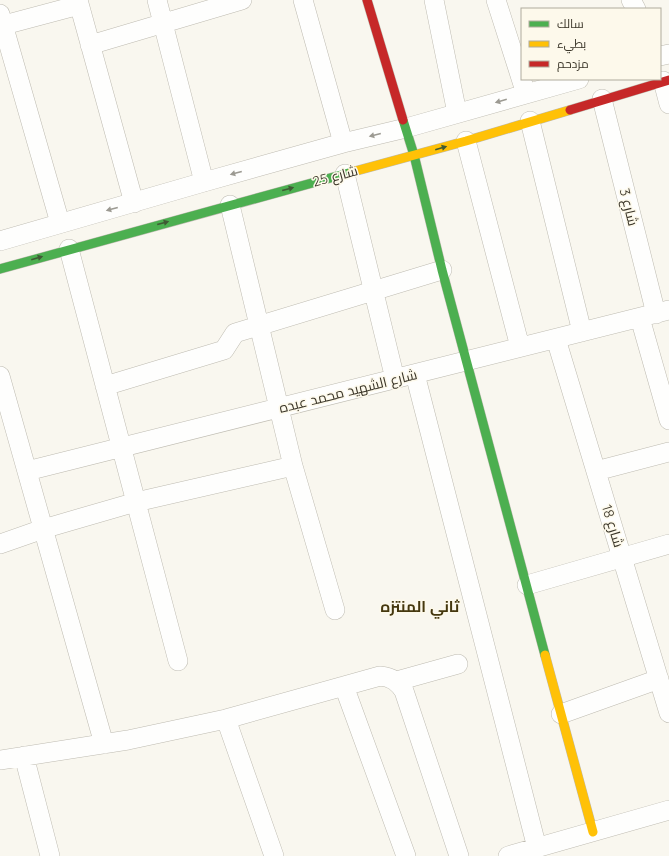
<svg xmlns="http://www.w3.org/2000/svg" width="669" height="856" viewBox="0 0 669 856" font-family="Quicksand,Cairo,sans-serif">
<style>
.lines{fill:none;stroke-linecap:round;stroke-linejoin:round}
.street-casing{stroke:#bebbb1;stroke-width:20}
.fast-casing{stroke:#bebbb1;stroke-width:10}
.slow-casing{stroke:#bebbb1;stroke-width:10}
.jam-casing{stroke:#bebbb1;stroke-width:10}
.street{stroke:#fefefd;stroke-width:19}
.fast{stroke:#4caf50;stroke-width:9}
.slow{stroke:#ffc107;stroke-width:9}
.jam{stroke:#c62828;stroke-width:9}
.oneway{fill:#9c9a92}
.oneway2{fill:#3f5a34}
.labels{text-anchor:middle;stroke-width:3;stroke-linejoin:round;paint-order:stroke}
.street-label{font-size:14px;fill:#3a3528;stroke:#fdf9eb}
.neighbourhood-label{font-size:15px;font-weight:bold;fill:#45380f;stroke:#fdf9eb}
</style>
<rect width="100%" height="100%" fill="#f9f7ef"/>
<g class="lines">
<defs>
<path id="street" d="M78,0L134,203
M157,0L204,182
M303,0L343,143
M434,0L457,113
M496,0L526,94
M631,0L636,9
M0,14L60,223
M0,26L79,5
M90,45L242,0
M660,56L669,54
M663,81L669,104
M602,99L656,314
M530,121L582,332
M466,141L520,347
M345,174L395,379
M230,205L293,466L335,610
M0,241L204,182L343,143L406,128L579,79
M69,249L178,661
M640,318L669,420
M556,339L669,713
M415,374L537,848
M0,376L104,744
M105,386L224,350L235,333L442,270
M27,471L669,310
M596,471L669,452
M0,544L43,529L136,502L293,466
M527,585L669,544
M397,681L458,664
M344,686L406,856
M561,714L659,679
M226,719L274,856
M24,756L50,856
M0,760L128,740L226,719L380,676C392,677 398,682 404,691L459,856
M508,856L669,810"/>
<path id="fast" d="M403,120L414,155L442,270L545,655
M0,269L352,172"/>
<path id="slow" d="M352,172L466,141L570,110
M545,655L593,832"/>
<path id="jam" d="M367,0L403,120
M570,110L669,80"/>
</defs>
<use href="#street" class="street-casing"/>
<use href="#fast" class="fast-casing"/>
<use href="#slow" class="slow-casing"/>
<use href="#jam" class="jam-casing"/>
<use href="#street" class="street"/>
<use href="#fast" class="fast"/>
<use href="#slow" class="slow"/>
<use href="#jam" class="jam"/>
</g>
<defs><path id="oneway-solid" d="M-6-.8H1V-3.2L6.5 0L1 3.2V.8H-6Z"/></defs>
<g class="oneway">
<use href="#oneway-solid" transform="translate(501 101) rotate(164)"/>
<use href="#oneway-solid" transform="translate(375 135) rotate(166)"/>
<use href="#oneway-solid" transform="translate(236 173) rotate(165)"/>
<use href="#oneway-solid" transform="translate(112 209) rotate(165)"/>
</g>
<g class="oneway2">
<use href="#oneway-solid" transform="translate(441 148) rotate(-16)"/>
<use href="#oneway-solid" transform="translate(288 189) rotate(-15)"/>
<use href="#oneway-solid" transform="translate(163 223) rotate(-15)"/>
<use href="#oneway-solid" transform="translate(37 258) rotate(-16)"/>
</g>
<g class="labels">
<g class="street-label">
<text transform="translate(335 176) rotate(-15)" y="5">شارع 25</text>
<text transform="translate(629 207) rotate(76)" y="5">شارع 3</text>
<text transform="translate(348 391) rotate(-14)" y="5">شارع الشهيد محمد عبده</text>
<text transform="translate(613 526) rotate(73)" y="5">شارع 18</text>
</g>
<g class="neighbourhood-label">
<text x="420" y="612">ثاني المنتزه</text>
</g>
</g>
<rect x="521" y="8" width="140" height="72" fill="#fdf9eb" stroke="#afab9d"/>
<rect x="529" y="21" width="20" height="6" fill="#4caf50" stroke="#afab9d"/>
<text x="557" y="28" font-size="12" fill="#3a3528">سالك</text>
<rect x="529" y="41" width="20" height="6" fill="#ffc107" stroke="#afab9d"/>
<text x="557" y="48" font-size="12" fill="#3a3528">بطيء</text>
<rect x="529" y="61" width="20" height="6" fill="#c62828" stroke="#afab9d"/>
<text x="557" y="68" font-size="12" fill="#3a3528">مزدحم</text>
</svg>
